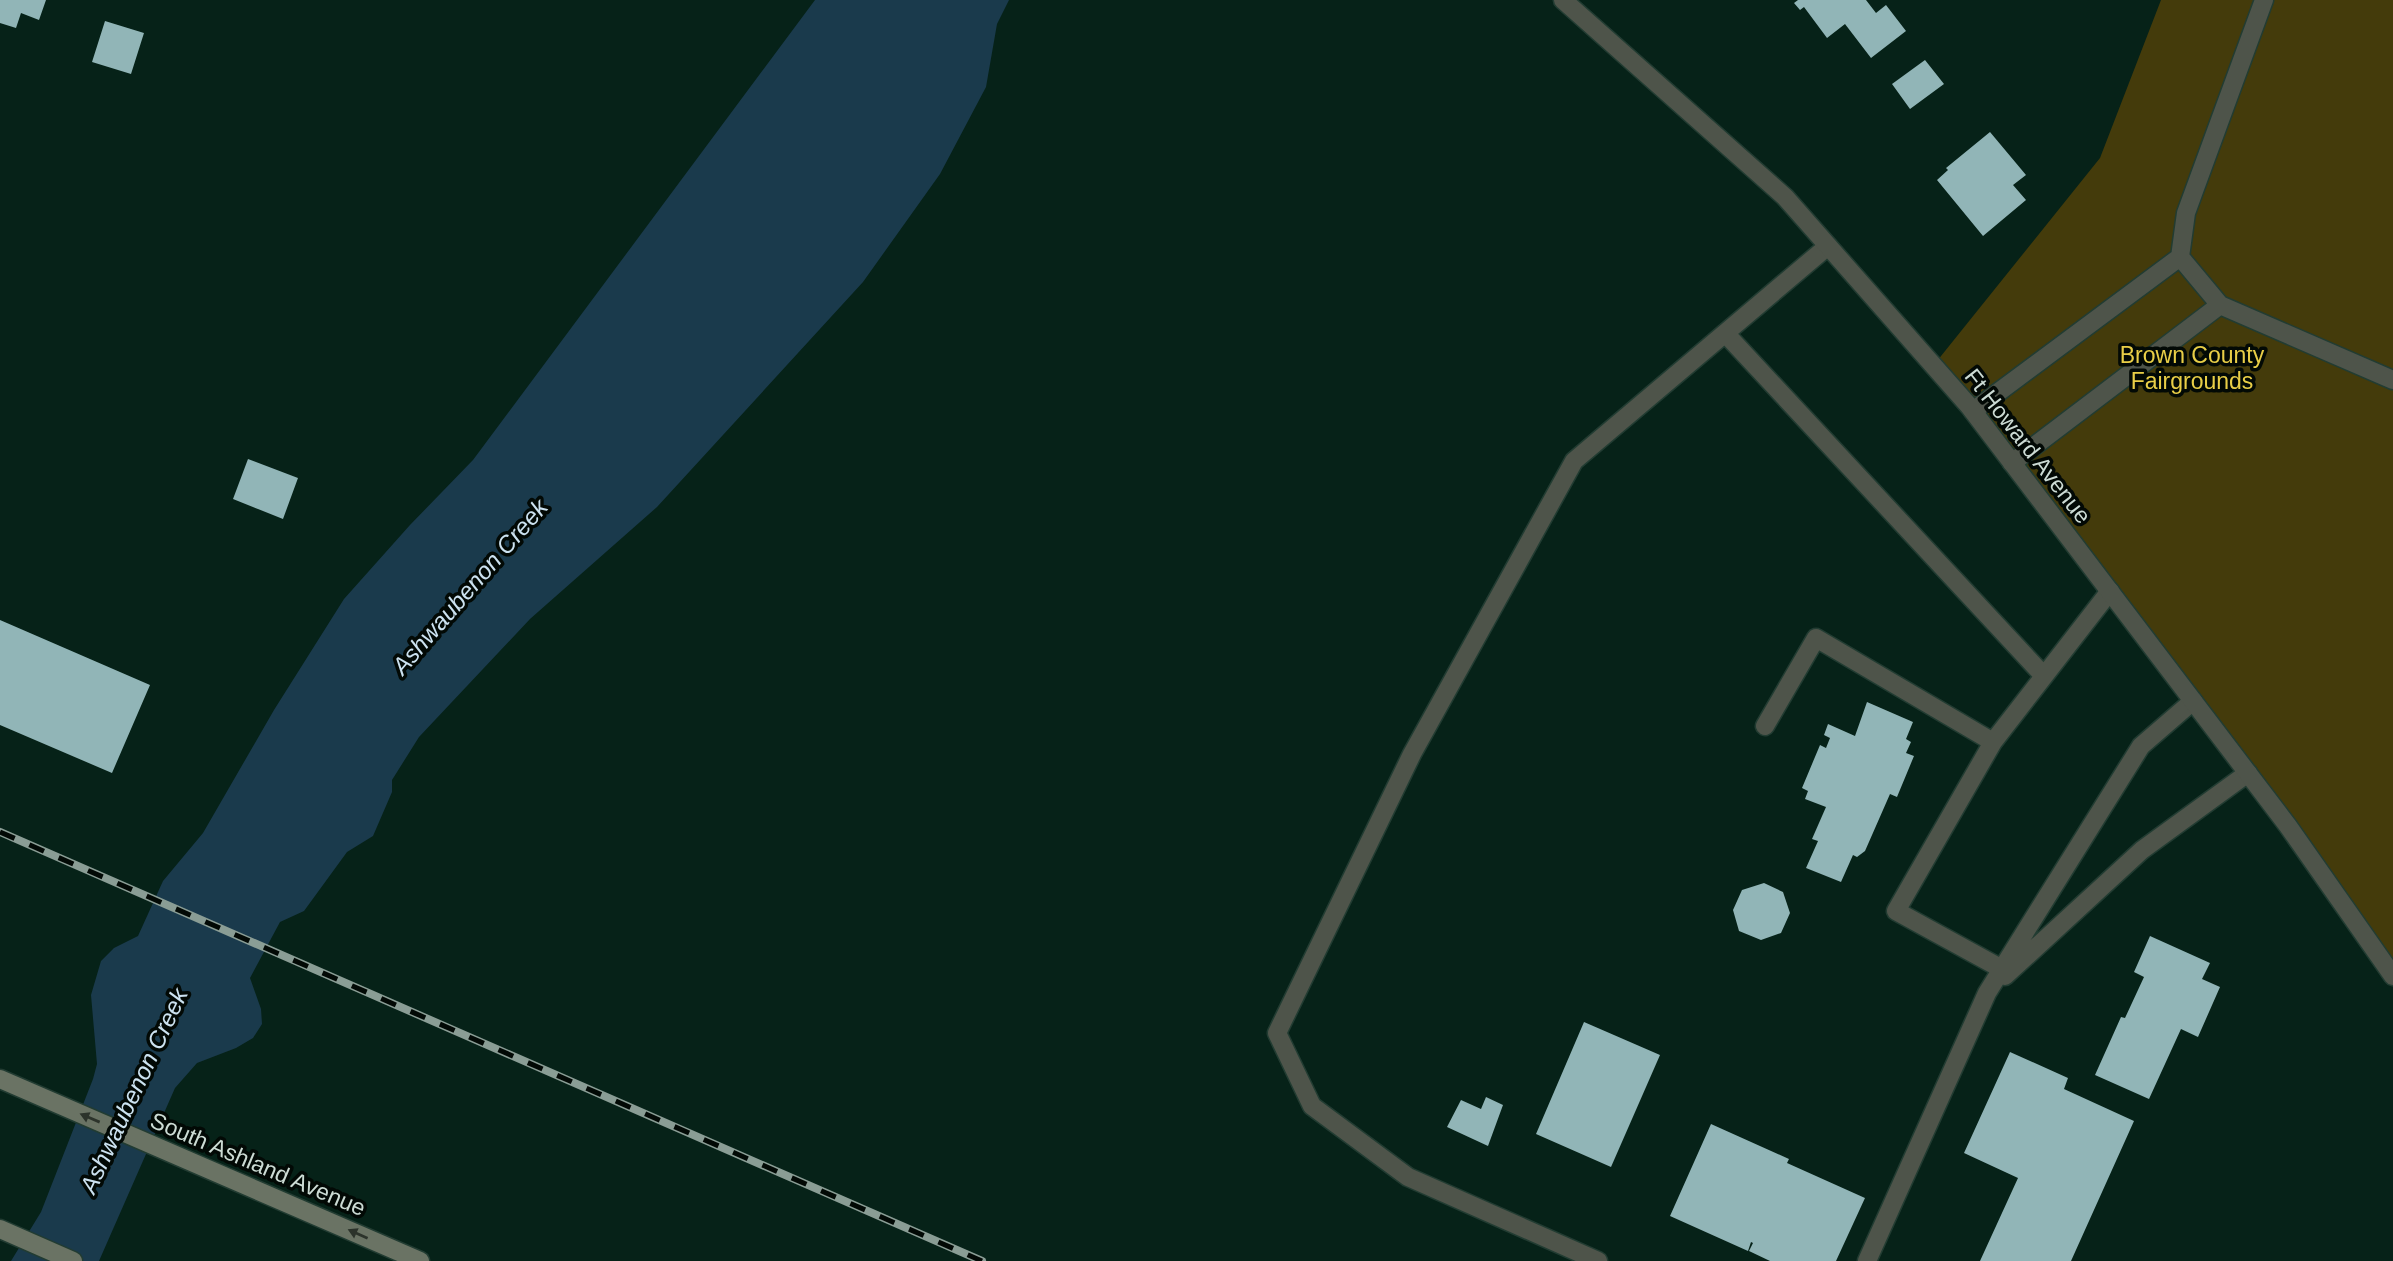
<svg xmlns="http://www.w3.org/2000/svg" width="2393" height="1261" viewBox="0 0 2393 1261" font-family="Helvetica,sans-serif">
<style>
.green{fill:#443b0b}
.water{fill:#1a3a4c}
.building{fill:#91b5b7}
.lines{fill:none;stroke-linecap:round;stroke-linejoin:round}
.lane-casing{stroke:#223c32;stroke-width:21}
.street-casing{stroke:#223c32;stroke-width:21}
.secondary-casing{stroke:#223c32;stroke-width:21}
.lane{stroke:#4e544a;stroke-width:18}
.street{stroke:#4e544a;stroke-width:18}
.secondary{stroke:#6a7364;stroke-width:18}
.rail-casing{stroke:#8a9d95;stroke-width:8}
.rail{stroke:#020905;stroke-width:5;stroke-dasharray:16;stroke-linecap:butt}
.oneway{fill:#2c332b}
.labels{text-anchor:middle;stroke-width:7;stroke-linejoin:round;paint-order:stroke}
.park-label{font-size:23px;fill:#e8ce47;stroke:#020905}
.street-label{font-size:23px;fill:#ccdbd4;stroke:#020905}
.water-label{font-size:24px;font-style:italic;fill:#cce2f0;stroke:#020905}
</style>
<rect width="100%" height="100%" fill="#062218"/>
<path class="green" d="M2161,0H2393V976L1933,366L2100,158Z"/>
<path class="water" d="M815,0H1009L997,24L986,87L940,174L863,282L657,507L530,619L419,737L392,780V792L373,836L347,852L304,911L280,922L250,978L261,1009L262,1024L253,1038L236,1048L197,1063L175,1088L99,1261H11L41,1212L93,1079L97,1064L91,995L101,961L114,948L138,936L163,881L203,833L274,710L344,599L410,525L473,460Z"/>
<path class="building" d="M0,0H46L39,20L21,13L16,28L0,23Z
M1798,0H1866L1876,13L1886,5L1906,31L1871,58L1845,24L1827,38L1804,7L1800,10L1794,3Z
M105,21L144,33L131,74L92,62Z
M1925,60L1944,84L1910,109L1892,84Z
M1990,132L2026,175L2013,185L2026,200L1983,236L1937,180L1948,170L1946,168Z
M248,459L298,478L283,519L233,499Z
M0,620L150,685L112,773L0,725Z
M1867,702L1913,722L1906,739L1911,742L1906,753L1914,756L1897,797L1890,794L1865,851L1857,857L1853,855L1841,882L1806,868L1818,841L1812,839L1826,807L1805,799L1808,791L1802,788L1820,745L1826,748L1830,738L1824,735L1828,724L1855,736Z
M1764,883L1783,892L1790,913L1781,933L1761,940L1739,931L1733,910L1742,890Z
M2150,936L2210,963L2202,979L2220,987L2198,1037L2181,1029L2149,1099L2095,1075L2121,1017L2125,1018L2144,977L2134,972Z
M1584,1022L1660,1055L1611,1167L1536,1134Z
M2010,1052L2068,1078L2064,1089L2134,1121L2071,1261H1980L2018,1178L1964,1153Z
M1486,1097L1503,1105L1488,1146L1447,1127L1461,1100L1481,1109Z
M1711,1124L1789,1159L1787,1163L1865,1198L1836,1261H1770L1749,1251L1753,1243L1751,1242L1748,1251L1670,1216Z"/>
<g class="lines">
<defs>
<path id="lane" d="M2264,0L2186,213L2180,257L2220,305L2393,380
M1725,333L2044,676
M1973,411L2180,257
M2012,463L2220,305
M1765,726L1816,638L1993,742
M2002,969L1896,911L1993,742L2110,591
M2005,976L2142,850L2248,773
M1598,1261L1408,1177L1312,1106L1277,1033L1412,754L1574,461L1828,246
M1867,1261L1987,993L2141,746L2193,701"/>
<path id="street" d="M1563,0L1785,197L1969,406L2288,826L2393,976"/>
<path id="secondary" d="M0,1079L420,1261
M0,1229L73,1261"/>
</defs>
<use href="#lane" class="lane-casing"/>
<use href="#street" class="street-casing"/>
<use href="#secondary" class="secondary-casing"/>
<use href="#lane" class="lane"/>
<use href="#street" class="street"/>
<use href="#secondary" class="secondary"/>
<defs>
<path id="rail" d="M0,832L982,1261"/>
</defs>
<use href="#rail" class="rail-casing"/>
<use href="#rail" class="rail"/>
</g>
<defs><path id="oneway-solid" d="M-6-.8H1V-3.2L6.5 0L1 3.2V.8H-6Z" transform="scale(1.75)"/></defs>
<g class="oneway">
<use href="#oneway-solid" transform="translate(90 1118) rotate(-157)"/>
<use href="#oneway-solid" transform="translate(358 1234) rotate(-156)"/>
</g>
<g class="labels">
<g class="park-label">
<text x="2192" y="363">Brown County<tspan x="2192" dy="26">Fairgrounds</tspan></text>
</g>
<g class="street-label">
<text transform="translate(2028 446) rotate(52)" y="8">Ft Howard Avenue</text>
<text transform="translate(258 1164) rotate(23)" y="8">South Ashland Avenue</text>
</g>
<g class="water-label">
<text transform="translate(470 587) rotate(-49)" y="8">Ashwaubenon Creek</text>
<text transform="translate(134 1091) rotate(-65)" y="8">Ashwaubenon Creek</text>
</g>
</g>
</svg>
